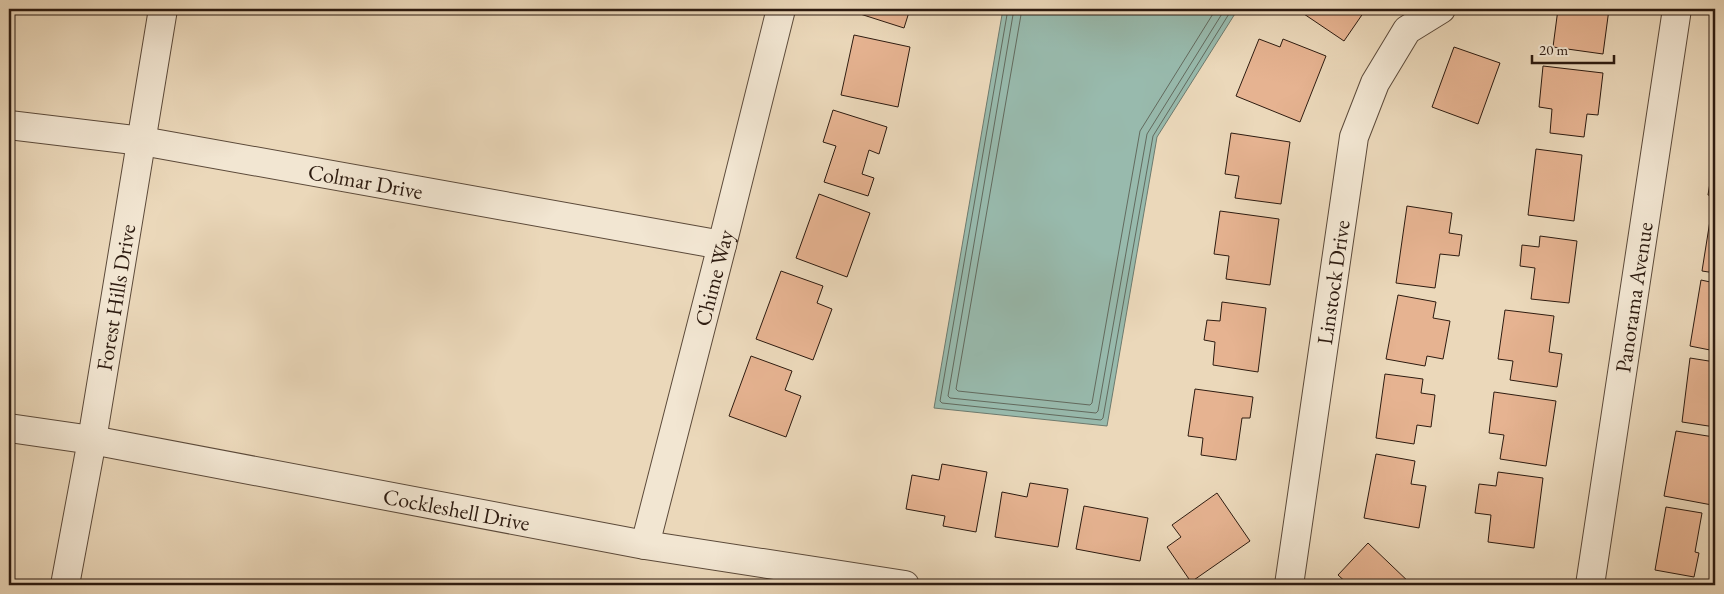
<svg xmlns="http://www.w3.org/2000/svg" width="1724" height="594" viewBox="0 0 1724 594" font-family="'EB Garamond',serif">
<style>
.water{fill:#98baad;stroke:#6d7a6e}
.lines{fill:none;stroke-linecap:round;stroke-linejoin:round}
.shore{stroke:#626a5e;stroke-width:1}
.building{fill:#e6b391;stroke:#2d1b10}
.minor-casing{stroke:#5c4a3a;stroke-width:30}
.minor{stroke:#f2e6d2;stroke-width:28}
.labels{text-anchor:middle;stroke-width:5;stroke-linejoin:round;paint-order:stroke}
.street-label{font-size:22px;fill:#2d1b10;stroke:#f2e6d2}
</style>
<rect width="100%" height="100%" fill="#ebd8ba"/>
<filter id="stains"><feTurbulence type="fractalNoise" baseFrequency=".004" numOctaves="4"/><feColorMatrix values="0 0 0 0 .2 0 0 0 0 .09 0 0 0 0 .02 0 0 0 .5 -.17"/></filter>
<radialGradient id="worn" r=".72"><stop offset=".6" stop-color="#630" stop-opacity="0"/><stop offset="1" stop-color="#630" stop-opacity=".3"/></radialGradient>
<path class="water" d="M1003,9H1238L1157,137L1107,426L934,408Z"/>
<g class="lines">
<path class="shore" d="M1008,9L940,401L942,403L1101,420L1103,418L1153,136L1232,9
M1014,9L948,396L950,398L1096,413L1098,411L1147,134L1225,9
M1022,9L956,389L958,391L1090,405L1092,403L1140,131L1216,9"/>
</g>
<path class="building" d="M855,9H910L904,28L854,12Z
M1307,9H1366L1344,41L1304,14Z
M1558,9H1609L1603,54L1553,47Z
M854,35L910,47L898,107L841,95Z
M1259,39L1280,47L1283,39L1326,56L1300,122L1236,96Z
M1454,47L1500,63L1478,124L1432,107Z
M1543,66L1603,73L1598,115L1587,114L1584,137L1550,133L1552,109L1539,107Z
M833,110L887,127L879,154L869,150L862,174L874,178L868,196L824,182L836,146L823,142Z
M1231,133L1290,142L1281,204L1235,198L1239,176L1225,174Z
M1536,149L1582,155L1574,221L1528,215Z
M1715,152V197L1708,195Z
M819,194L870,213L847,277L796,258Z
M1407,206L1452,213L1449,233L1462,235L1459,256L1440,254L1435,288L1396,283Z
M1712,208H1715V273L1702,271Z
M1220,211L1279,219L1270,285L1226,279L1229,256L1214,254Z
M1540,236L1577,241L1569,303L1531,299L1535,268L1520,266L1522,245L1539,247Z
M781,271L823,286L817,303L832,309L813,360L756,339Z
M1701,280L1715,283V351L1690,346Z
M1398,295L1436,302L1433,318L1450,321L1443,359L1427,356L1425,366L1386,359Z
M1222,302L1266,308L1258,372L1213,365L1215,342L1204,340L1207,320L1220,321Z
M1505,310L1554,316L1549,352L1562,354L1557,387L1510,380L1513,361L1498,359Z
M751,356L792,371L785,390L801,396L786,437L729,416Z
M1690,358L1715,362V427L1682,422Z
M1385,374L1423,379L1421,393L1435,395L1431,427L1417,425L1414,444L1376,438Z
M1195,389L1253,397L1250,418H1242L1236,460L1201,455L1203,438L1188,436Z
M1494,392L1556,401L1546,466L1500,459L1504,435L1489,433Z
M1676,431L1714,437L1711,453L1715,454V489L1712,505L1664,496Z
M1376,454L1415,461L1411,484L1426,486L1419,528L1364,518Z
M942,464L987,472L976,532L943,526L945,516L906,509L912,475L939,480Z
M1498,472L1543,478L1534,548L1488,542L1491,515L1475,513L1479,484L1496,486Z
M1030,483L1068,489L1058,547L995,537L1002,492L1027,497Z
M1217,493L1250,541L1191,582L1167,547L1181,537L1172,525Z
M1084,506L1148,518L1140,561L1076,549Z
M1666,507L1702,513L1695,552L1699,553L1694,577L1655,570Z
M1368,543L1412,585H1349L1338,575Z"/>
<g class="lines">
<defs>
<g id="minor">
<path id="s1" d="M9,125L142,141L722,245"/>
<path id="s2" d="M9,428L92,440L645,545L905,585"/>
<path id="s3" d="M645,545L722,245L781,9"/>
<path id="s4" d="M65,585L92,440L163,9"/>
<path id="s5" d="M1289,585L1354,137L1375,83L1407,30L1441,9"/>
<path id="s6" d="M1590,585L1677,9"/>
</g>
</defs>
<use href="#minor" class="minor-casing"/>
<use href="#minor" class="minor"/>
</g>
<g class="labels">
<g class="street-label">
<text dy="8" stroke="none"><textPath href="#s1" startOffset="361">Colmar Drive</textPath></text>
<text dy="8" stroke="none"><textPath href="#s3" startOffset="276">Chime Way</textPath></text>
<text dy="8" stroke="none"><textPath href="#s5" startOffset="306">Linstock Drive</textPath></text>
<text dy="8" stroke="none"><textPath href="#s4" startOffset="292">Forest Hills Drive</textPath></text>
<text dy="8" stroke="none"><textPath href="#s6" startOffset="291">Panorama Avenue</textPath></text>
<text dy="8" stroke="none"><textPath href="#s2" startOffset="455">Cockleshell Drive</textPath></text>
</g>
</g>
<rect width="1724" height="594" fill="none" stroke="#ebd8ba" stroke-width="30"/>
<rect x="10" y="10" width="1704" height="574" fill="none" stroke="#2d1b10" stroke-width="2.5"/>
<rect x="15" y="15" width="1694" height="564" fill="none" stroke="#2d1b10"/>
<path d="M1532 55v8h82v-8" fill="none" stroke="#2d1b10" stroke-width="2.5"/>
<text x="1539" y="55" font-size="15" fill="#2d1b10" stroke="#f2e6d2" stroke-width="4" paint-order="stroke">20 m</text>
<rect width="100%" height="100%" filter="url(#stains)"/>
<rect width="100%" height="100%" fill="url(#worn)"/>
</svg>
